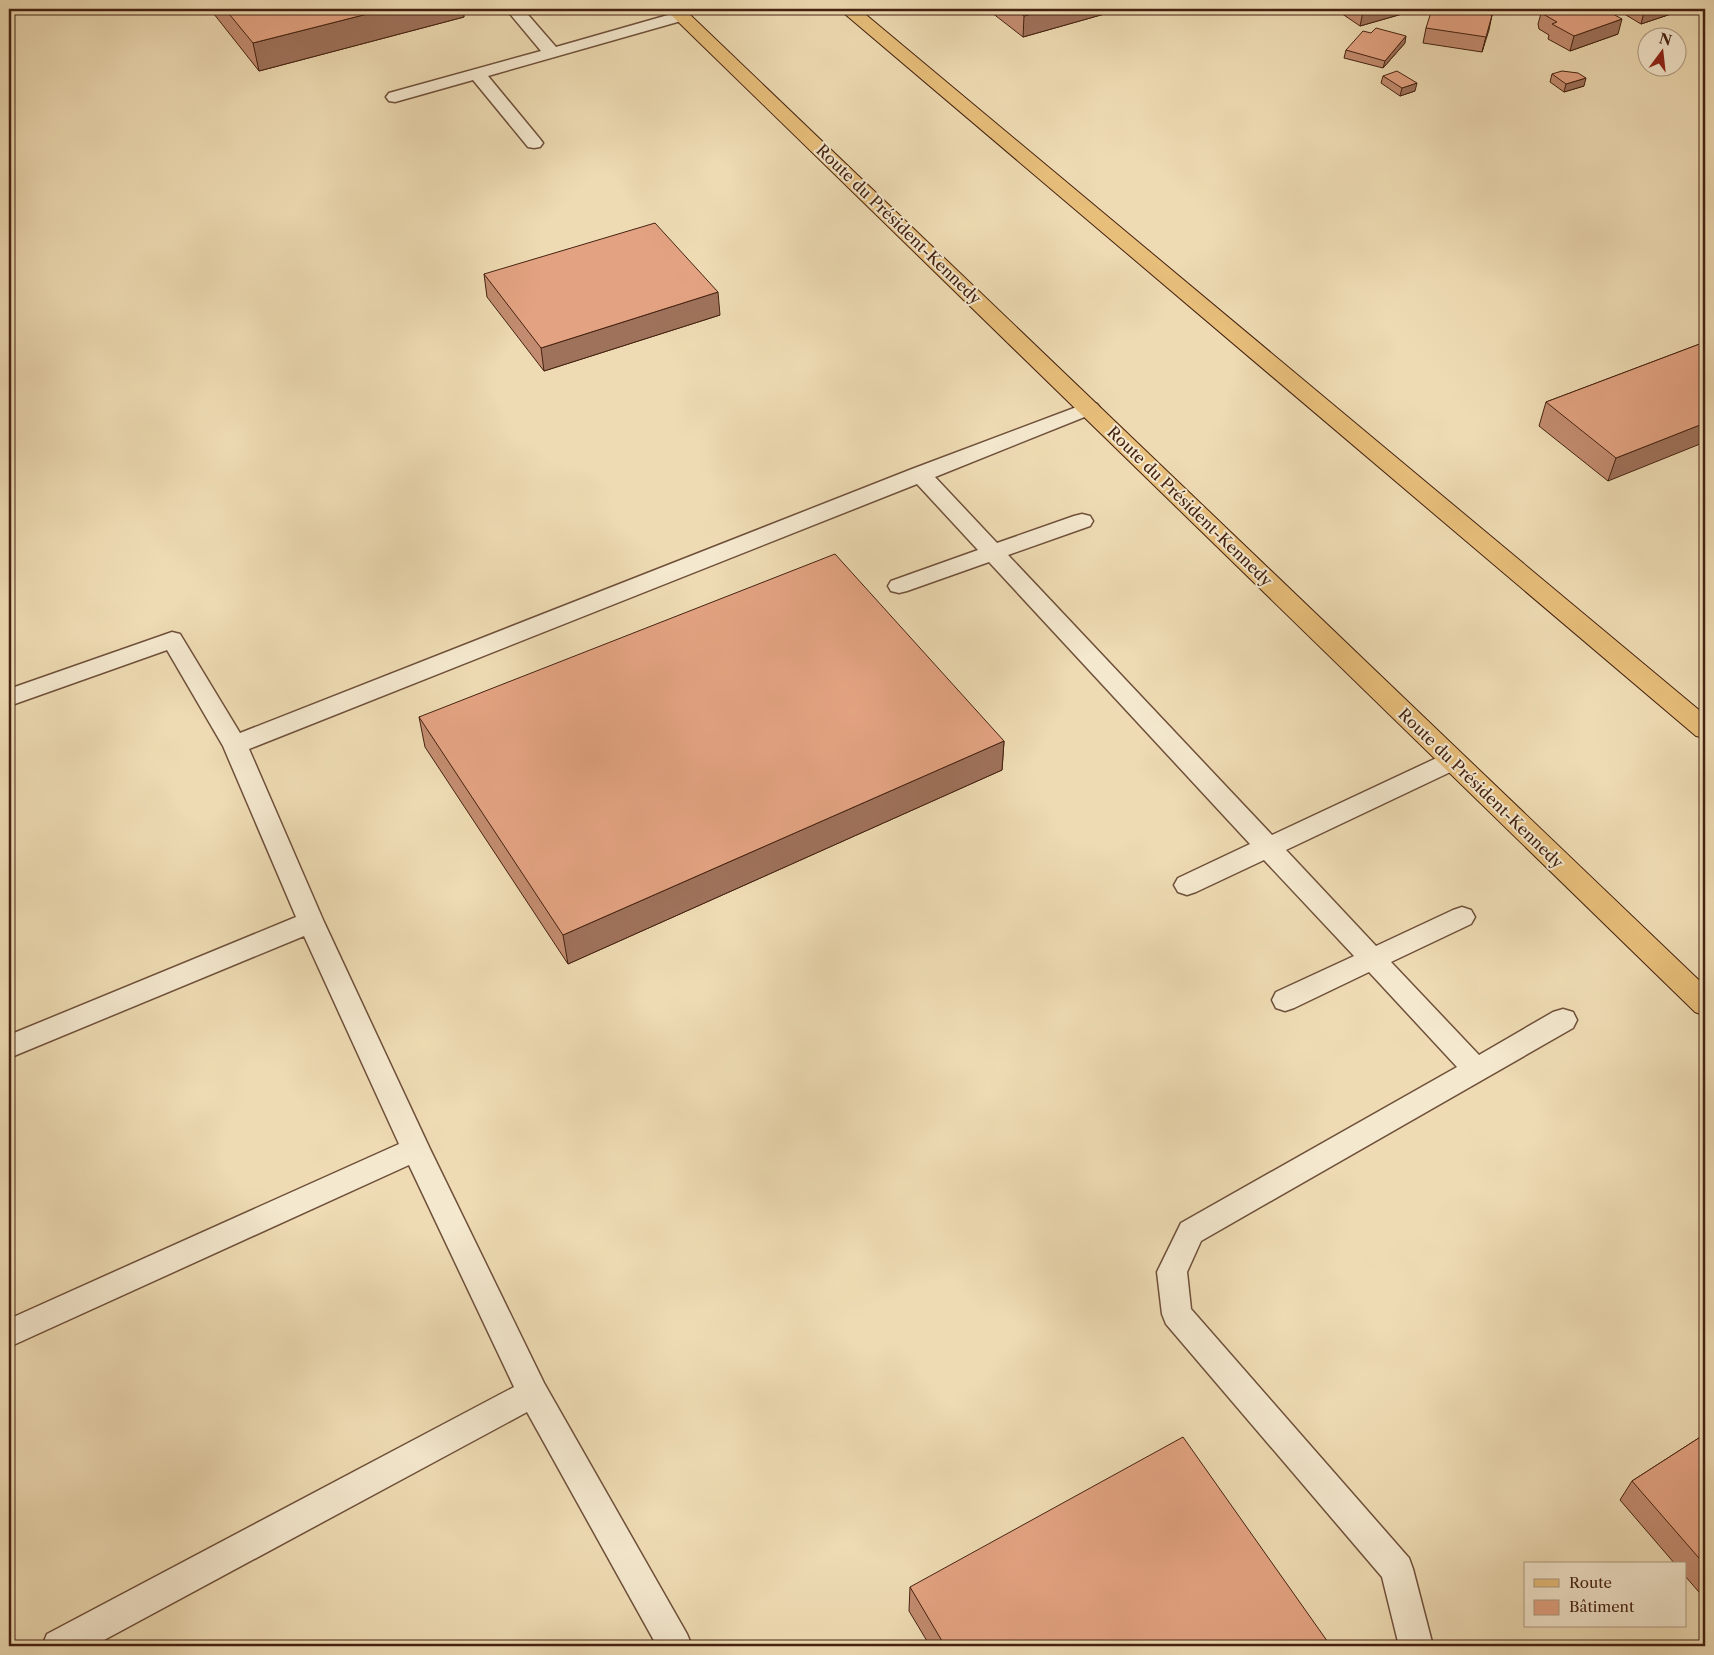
<svg xmlns="http://www.w3.org/2000/svg" width="1714" height="1655" viewBox="0 0 1714 1655" font-family="'Libre Caslon Text',serif">
<style>
.lines{fill:none;stroke-linecap:round;stroke-linejoin:round}
.service-casing{stroke:#6f503a;stroke-width:3}
.primary-casing{stroke:#452211;stroke-width:2}
.service{fill:#f4e8ce;fill-rule:evenodd}
.primary{fill:#e7be7a;fill-rule:evenodd}
.wall{fill:#c38c70;stroke:#452211}
.shaded-wall{fill:#9f725b;stroke:#452211}
.building{fill:#e3a382;stroke:#452211}
.labels{text-anchor:middle;stroke-width:4;stroke-linejoin:round;paint-order:stroke}
.street-label{font-size:16px;fill:#452211;stroke:#f4e8ce}
</style>
<rect width="100%" height="100%" fill="#eedbb3"/>
<filter id="stains"><feTurbulence type="fractalNoise" baseFrequency=".004" numOctaves="4"/><feColorMatrix values="0 0 0 0 .2 0 0 0 0 .09 0 0 0 0 .02 0 0 0 .5 -.17"/></filter>
<radialGradient id="worn" r=".72"><stop offset=".6" stop-color="#630" stop-opacity="0"/><stop offset="1" stop-color="#630" stop-opacity=".3"/></radialGradient>
<g class="lines">
<defs>
<path id="service" d="M506,9H523L556,47L682,11L688,13L690,16L688,19L488,76L540,139L543,143L540,147L534,148L528,147L473,80L395,102L389,101L386,97L389,93L541,51Z
M1090,402L1097,404L1100,408L1097,412L935,477L997,543L1074,516L1082,514L1090,516L1093,521L1090,526L1008,555L1272,835L1443,755L1452,752L1461,755L1464,761L1461,767L1286,850L1376,946L1453,910L1462,907L1471,910L1475,917L1471,924L1391,962L1479,1055L1553,1012L1563,1009L1573,1012L1577,1020L1573,1028L1201,1241L1187,1272L1191,1309L1409,1558L1413,1569L1433,1646H1399L1382,1577L1166,1324L1162,1314L1157,1272L1181,1223L1457,1067L1369,972L1294,1008L1285,1011L1276,1008L1272,1000L1276,992L1354,956L1264,860L1196,892L1187,895L1178,892L1174,885L1178,878L1250,844L989,562L907,591L899,593L891,591L888,586L891,581L978,550L917,484L249,749L324,922L430,1149L544,1383L687,1634L692,1646H657L527,1412L93,1646H42L47,1634L514,1387L409,1165L9,1347V1319L399,1144L304,936L9,1058V1035L296,917L223,746L167,650L9,706V689L172,632L180,634L240,733L912,469Z"/>
<path id="primary" d="M665,9H684L1705,986V1016L1695,1012Z
M839,9H859L1705,715V738L1696,736Z"/>
</defs>
<use href="#service" class="service-casing"/>
<use href="#primary" class="primary-casing"/>
<use href="#service" class="service"/>
<use href="#primary" class="primary"/>
</g>
<path class="wall" d="M210,9H463L464,17L259,71Z
M987,9H1122L1023,37Z
M1335,9H1409V12L1360,26Z
M1616,9H1678L1677,12L1641,24Z
M1542,10L1618,34L1570,51L1548,39L1549,35L1539,29L1538,24Z
M1474,12L1492,15L1482,52L1423,43L1426,28Z
M1405,43L1383,68L1344,58L1346,50Z
M1552,74L1584,86L1564,92L1550,82Z
M1383,76L1415,91L1400,96L1381,83Z
M484,274L720,315L544,371L487,297Z
M1705,342L1608,481L1539,426L1546,402Z
M419,717L1004,741L1002,770L568,964L425,747Z
M1705,1434V1599L1685,1576V1564H1675L1620,1500L1632,1481Z
M910,1587L1330,1646H930L909,1611Z"/>
<path class="shaded-wall" d="M387,9H463L464,17L259,71L253,43Z
M1049,9H1122L1023,37L1024,16Z
M1373,9H1409V12L1360,26L1363,12Z
M1645,9H1678L1677,12L1641,24Z
M1492,15L1489,30L1482,52L1486,37Z
M1622,19L1618,34L1570,51L1574,36Z
M1406,36L1405,43L1383,68L1385,61Z
M1586,78L1584,86L1564,92L1566,84Z
M1417,83L1415,91L1400,96L1402,88Z
M718,292L720,315L544,371L541,348Z
M1705,423V442L1608,481L1616,458Z
M1004,741L1002,770L568,964L563,935Z"/>
<path class="building" d="M225,9H387L253,43Z
M1015,9H1049L1024,16Z
M1359,9H1373L1363,12Z
M1432,9H1475L1474,12L1492,15L1486,37L1426,28Z
M1545,9H1604L1622,19L1574,36L1552,24L1557,22L1543,14L1542,10Z
M1376,28L1406,36L1385,61L1346,50L1363,31L1371,33Z
M1397,71L1417,83L1402,88L1383,76Z
M1562,71L1578,73L1586,78L1566,84L1552,74Z
M655,223L718,292L541,348L484,274Z
M1705,342V423L1616,458L1546,402Z
M835,554L1004,741L563,935L419,717Z
M1705,1434V1565L1632,1481Z
M1183,1437L1330,1645L1329,1646H945L910,1587Z"/>
<g class="labels">
<g class="street-label">
<text transform="translate(899 224) rotate(44)" y="6">Route du Président-Kennedy</text>
<text transform="translate(1190 506) rotate(44)" y="6">Route du Président-Kennedy</text>
<text transform="translate(1481 788) rotate(44)" y="6">Route du Président-Kennedy</text>
</g>
</g>
<rect width="1714" height="1655" fill="none" stroke="#eedbb3" stroke-width="30"/>
<rect x="10" y="10" width="1694" height="1635" fill="none" stroke="#452211" stroke-width="2.5"/>
<rect x="15" y="15" width="1684" height="1625" fill="none" stroke="#452211"/>
<rect x="1524" y="1562" width="162" height="65" fill="#f4e8ce" stroke="#ae9982"/>
<rect x="1534" y="1579" width="25" height="8" fill="#e7be7a" stroke="#ae9982"/>
<text x="1569" y="1588" font-size="15" fill="#452211">Route</text>
<rect x="1534" y="1600" width="25" height="15" fill="#e3a382" stroke="#ae9982"/>
<text x="1569" y="1612" font-size="15" fill="#452211">Bâtiment</text>
<g transform="translate(1662 52) rotate(15)"><circle r="24" fill="#f4e8ce" stroke="#ae9982"/>
<path d="M0-4L9 19L0 12L-9 19Z" fill="#8f2418"/>
<text y="-8" font-size="14" font-weight="bold" text-anchor="middle" fill="#452211">N</text>
</g>
<rect width="100%" height="100%" filter="url(#stains)"/>
<rect width="100%" height="100%" fill="url(#worn)"/>
</svg>
